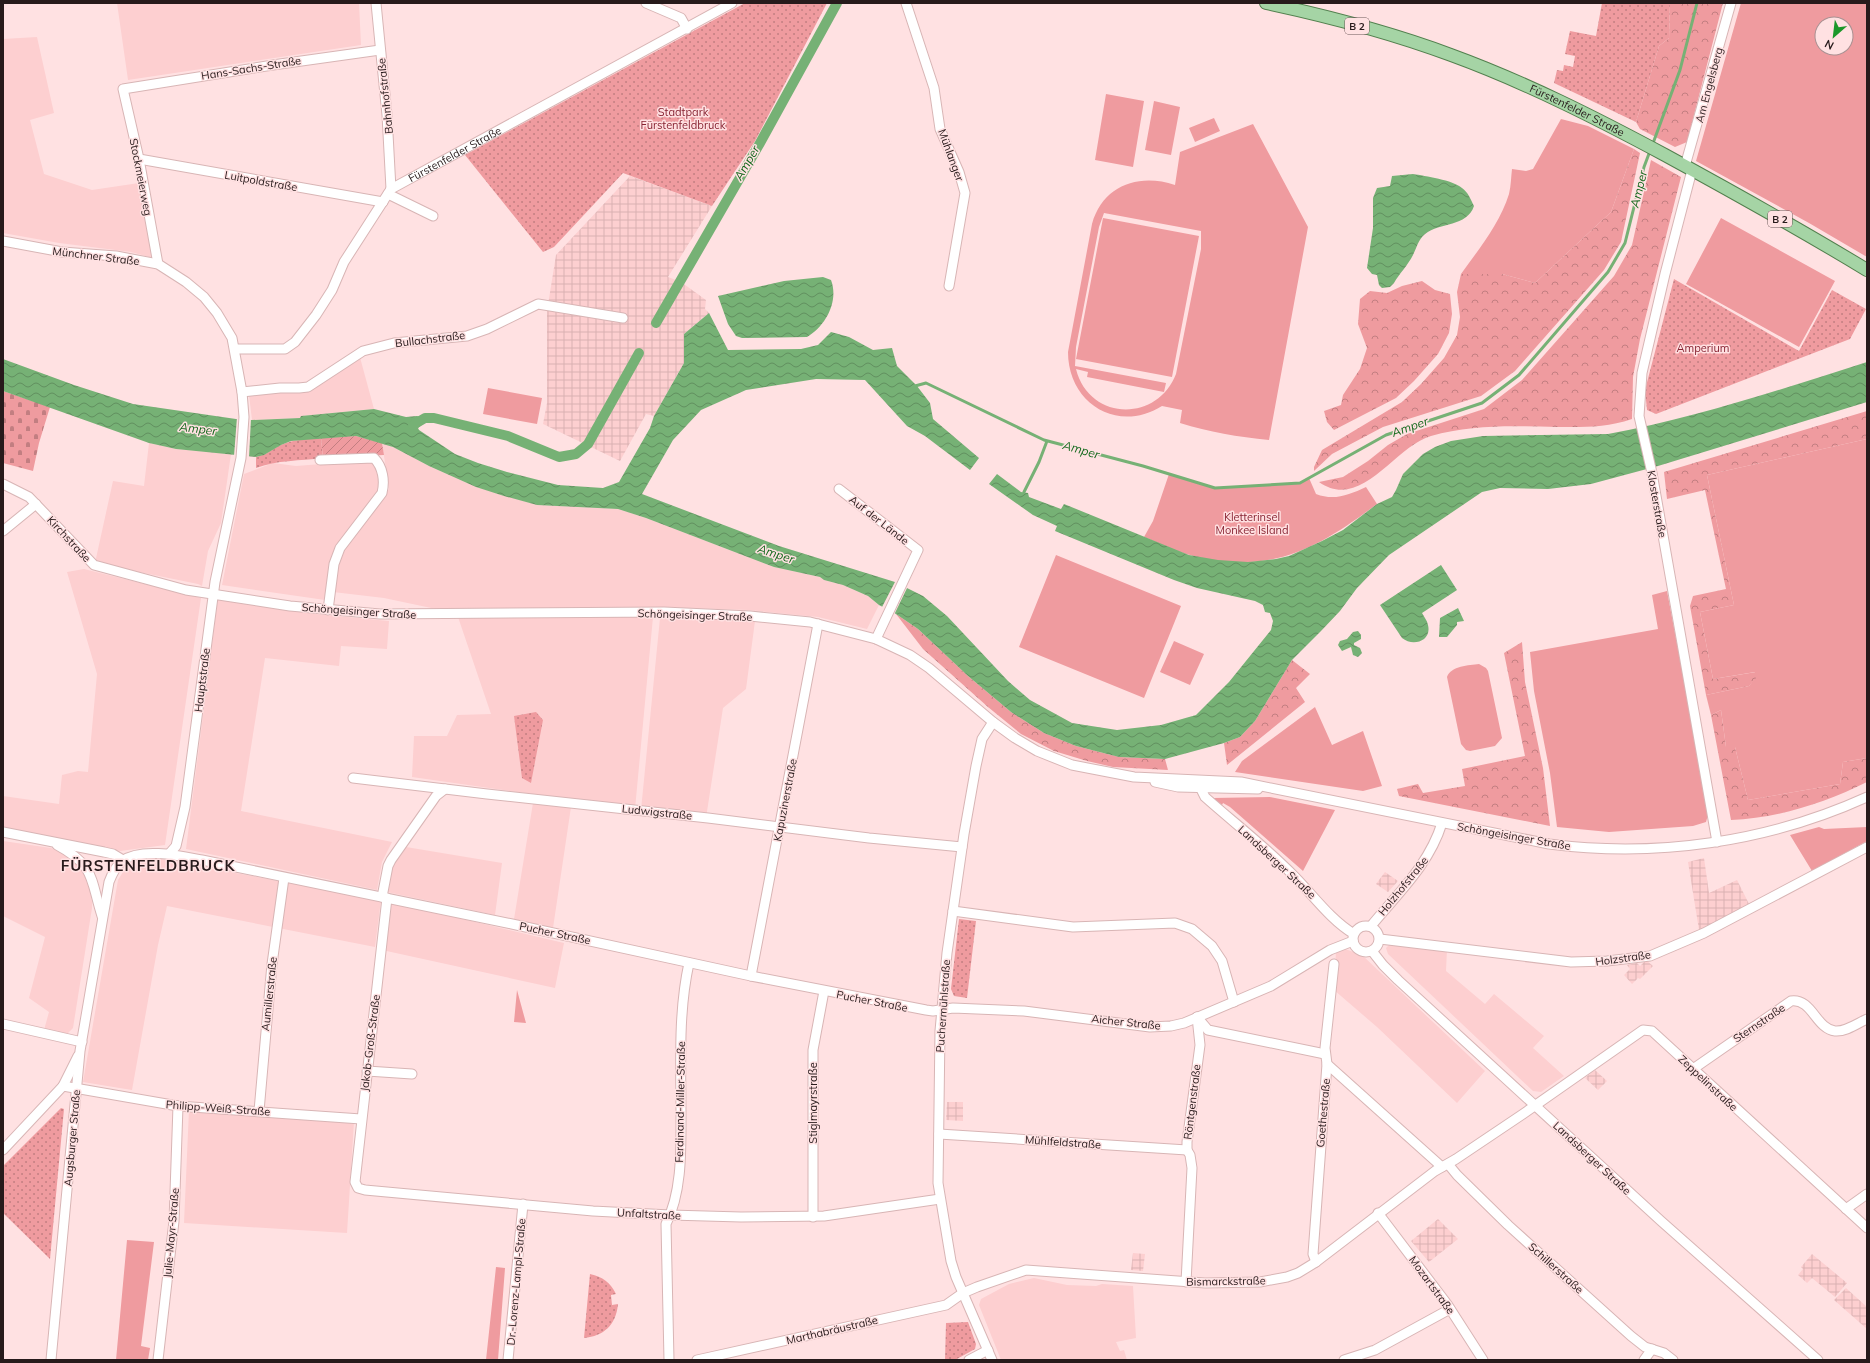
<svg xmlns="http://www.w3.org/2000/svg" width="1870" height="1363" viewBox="0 0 1870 1363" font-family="Mulish,sans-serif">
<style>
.built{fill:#fdcfd0}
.industrial{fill:url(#industrial-grid)}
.grass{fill:#ef9b9f;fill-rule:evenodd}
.forest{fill:url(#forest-crowns)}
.cemetery{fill:url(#cemetery-stones)}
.park{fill:url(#park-dots)}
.garden{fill:url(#garden-furrows)}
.water{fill:url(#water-waves)}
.pier{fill:#ffe1e2}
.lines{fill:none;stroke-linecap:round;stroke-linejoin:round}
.stream{stroke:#76b175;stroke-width:3}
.canal{stroke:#76b175;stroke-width:10}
.minor-casing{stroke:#d8b5b5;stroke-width:11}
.major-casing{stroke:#52804e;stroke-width:14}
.minor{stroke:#fff;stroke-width:9}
.major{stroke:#a5d4a5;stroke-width:12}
.labels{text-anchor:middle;stroke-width:3;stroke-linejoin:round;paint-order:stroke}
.shield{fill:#ffe1e2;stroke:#685657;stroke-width:1}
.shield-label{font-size:10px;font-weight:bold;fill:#271a1b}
.street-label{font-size:11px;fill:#271a1b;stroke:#ffe1e2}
.park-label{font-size:11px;fill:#882332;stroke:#ffe1e2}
.water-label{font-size:12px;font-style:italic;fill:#12681b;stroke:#ffe1e2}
.district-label{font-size:15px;font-weight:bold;letter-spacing:1px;fill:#271a1b;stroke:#ffe1e2}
</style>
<defs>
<pattern id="industrial-grid" width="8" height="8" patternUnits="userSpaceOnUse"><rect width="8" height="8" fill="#fdcfd0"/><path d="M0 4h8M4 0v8" fill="none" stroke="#d9b1b2"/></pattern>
<pattern id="forest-crowns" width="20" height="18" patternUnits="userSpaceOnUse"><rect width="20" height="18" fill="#ef9b9f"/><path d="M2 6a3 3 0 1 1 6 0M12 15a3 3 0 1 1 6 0" fill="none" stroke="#c27e81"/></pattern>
<pattern id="cemetery-stones" width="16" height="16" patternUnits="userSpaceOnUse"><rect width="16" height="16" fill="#ef9b9f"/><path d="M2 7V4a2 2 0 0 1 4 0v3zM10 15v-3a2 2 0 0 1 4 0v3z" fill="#c27e81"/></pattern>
<pattern id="park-dots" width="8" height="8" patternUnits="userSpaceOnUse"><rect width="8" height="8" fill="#ef9b9f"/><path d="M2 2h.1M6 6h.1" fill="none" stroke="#c27e81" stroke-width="1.8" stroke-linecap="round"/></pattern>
<pattern id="garden-furrows" width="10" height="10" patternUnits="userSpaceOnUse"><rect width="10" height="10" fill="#ef9b9f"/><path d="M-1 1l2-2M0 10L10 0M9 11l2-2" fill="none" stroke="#c27e81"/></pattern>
<pattern id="water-waves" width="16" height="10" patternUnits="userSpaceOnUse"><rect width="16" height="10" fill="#76b175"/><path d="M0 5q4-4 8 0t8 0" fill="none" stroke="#618f5f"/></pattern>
</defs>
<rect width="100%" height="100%" fill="#ffe1e2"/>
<path class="built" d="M117,3H359L361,45L128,80Z
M37,37L54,113L30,120L44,174L92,190L139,183L153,258L131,252L59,243L3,233V39Z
M358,350L374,409L301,416L300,418L252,420L249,395L307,387Z
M149,443L176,449L231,454L221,523L208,551L202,586L198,584L95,563L113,481L144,486Z
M382,443L393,447L429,466L476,487L537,505L618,509L646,518L774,567L820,577L824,580L843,585L868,596L879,605L867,629L818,617L748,610L657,607L436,609L384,598L333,592L336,569L343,550L354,534L389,489Z
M373,460L378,465L380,492L352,525L325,600L222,585L244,474L273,463L296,466Z
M84,569L201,598L165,845L120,851L3,830V796L59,804L62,775L78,771L88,772L97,674L67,572Z
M218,598L316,614L389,621L387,649L341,646L339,666L265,658L241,811L392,842L382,862L377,890L186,849Z
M458,617H653L635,809L412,777L414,736H447L457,715L491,714Z
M660,618L755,621L746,689L723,708L706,818L641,810Z
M533,803L571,807L553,928L514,919Z
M3,841L51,848L71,857L80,864L89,882L92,902V908L73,1028L66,1035L44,1030L49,1012L29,998L45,937L3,916Z
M400,846L502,863L495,915L387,892L391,863Z
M160,859L381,900L375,947L167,906L158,945L132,1090L83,1082L118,880L123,872L130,866L142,861Z
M387,901L564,943L555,988L382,950Z
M1390,944L1447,949L1446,971L1485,1004L1494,994L1544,1036L1533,1048L1564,1076L1541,1092L1533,1091L1388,954L1386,948Z
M1345,949L1362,955L1485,1071L1457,1103L1377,1027L1334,990L1336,951Z
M189,1110L354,1122L347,1233L184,1223Z
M1034,1278L1067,1285L1096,1286L1102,1284L1133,1286L1136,1338L1116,1342L1120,1351L1124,1350L1127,1360H1001L979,1305L981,1299L1009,1284Z"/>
<path class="industrial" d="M630,176L712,206L668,277L681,282L706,300L705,309L709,313L684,334V363L654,416L646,414L620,461L543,424L547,403V311L556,255Z
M1704,858L1709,893L1737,880L1749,904L1699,930L1688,862Z
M1385,872L1398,881L1388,892L1376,884Z
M1646,960L1653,966L1640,979L1638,978L1632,984L1624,975L1630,969L1627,965L1637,963L1640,966Z
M1595,1070L1607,1081L1598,1090L1585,1078Z
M947,1102H963V1121L946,1120Z
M1438,1219L1458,1239L1429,1262L1411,1241Z
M1133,1253L1145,1254L1143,1271L1131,1270Z
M1812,1254L1847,1283L1835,1297L1812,1278L1807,1283L1798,1275L1803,1269L1801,1267Z
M1846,1288L1867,1307V1329L1834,1300Z"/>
<path class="grass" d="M1741,3H1867V257L1809,223L1696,161ZM1822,24H1846V48H1822Z
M1106,94L1144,101L1133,167L1095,160Z
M1154,101L1180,107L1171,155L1145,150Z
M1214,118L1220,131L1195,142L1189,128Z
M1561,119L1588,126L1634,149L1611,212L1535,283L1502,274H1461C1479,249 1500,223 1509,194C1511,186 1511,177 1512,169L1526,171L1533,169Z
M1253,124L1308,227L1269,440C1238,437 1209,432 1180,423L1182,410L1162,406C1117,434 1068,403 1068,352L1092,224C1103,185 1139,173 1175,185L1180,152ZM1104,213L1201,231V249L1176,374C1157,423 1089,421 1076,369L1088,372L1087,377L1164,392L1166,383L1075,366L1076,347L1099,227Z
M1103,218L1199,236L1172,377L1076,359Z
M1721,218L1835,281L1799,347L1686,284Z
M488,388L542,398L537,424L483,414Z
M1867,439V758L1843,762L1840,784L1748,800L1735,747H1726L1721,710L1711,715L1706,695L1749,686L1756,677L1755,672L1713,679L1700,612L1734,605L1707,475Z
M1169,474L1215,488L1300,483L1309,478L1316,494C1334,501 1349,495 1366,487L1377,504C1316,550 1268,576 1190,555C1174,551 1159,543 1144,537L1153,521Z
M1056,555L1181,606L1144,698L1019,647Z
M1667,591L1709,811L1706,822L1693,826L1609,832L1557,827L1550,773L1534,691L1530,652L1658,629L1652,595Z
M1174,641L1204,654L1190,685L1160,672Z
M1479,664L1486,668L1488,671L1502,738L1495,746L1470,751L1466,750L1461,744L1447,677C1451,666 1469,665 1479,664Z
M1315,707L1332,745L1363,731L1382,786L1363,791L1235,772L1242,761Z
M1270,797L1335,810L1303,871L1230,807L1223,803L1222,805L1213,798Z
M1819,827L1824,829L1867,827V841L1812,871L1790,835Z
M517,990L526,1023L514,1022Z
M127,1240L154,1242L141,1346L150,1348L148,1360H116Z
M496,1267L505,1268L498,1360H486Z"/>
<path class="forest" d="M1670,3H1723L1687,142L1675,147L1640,129L1636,122L1659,46L1669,38Z
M1634,149L1640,153L1621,242L1604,270L1515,371L1481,396L1383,427L1332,454L1314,471V467L1322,450L1402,402L1421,384L1444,358L1457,335L1460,317L1457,292L1461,274H1502L1535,283L1611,212Z
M1651,160L1681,177L1640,339L1633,377L1632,419C1606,428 1584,427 1557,427C1515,426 1472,424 1431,436C1395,446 1361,512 1319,482L1343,477L1368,461L1388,445L1407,434L1484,409L1522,380L1614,276L1632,245Z
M1422,281L1435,290L1450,294L1452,314L1449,333L1438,354L1414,381L1396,398L1334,430L1327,422L1324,411L1341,405L1343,395L1360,369L1367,348L1358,324L1360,299L1370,291L1387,293L1402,286Z
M1867,411V439L1707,475L1734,605L1700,612L1713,679L1756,672L1757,677L1749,686L1706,695L1690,606L1693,596L1726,589L1705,490L1667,499L1664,472Z
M896,614L918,629L968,676L1011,712L1044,733L1076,746L1119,757L1165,759L1168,770L1113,767L1087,761L1054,751L1021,734L988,707L923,649Z
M1522,642L1525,682L1543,768L1550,826L1399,796L1397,789L1418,784L1423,793L1465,786L1462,769L1525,756L1504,653Z
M1292,660L1310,674L1296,688L1305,702L1227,765L1224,743L1240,737L1255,721Z
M1721,710L1726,747H1735L1748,800L1840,784L1843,762L1867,758V782C1825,803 1778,818 1731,820L1711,715Z"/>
<path class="cemetery" d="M3,391L50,407L39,443L33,471L3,463Z"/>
<path class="park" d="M745,3H827L755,141L712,206L623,173L554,247L543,252L465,155Z
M1602,3H1670L1669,38L1659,46L1636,122L1554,83L1557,70L1563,71L1564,65L1573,67L1575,56L1565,54L1570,31L1596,36Z
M1674,279L1799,351L1832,290L1866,309L1850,339L1656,414L1647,410L1645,390Z
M321,438L323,458C300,461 277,460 256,468V457C266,455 273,449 281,445C294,439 308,439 321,438Z
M536,712L543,720L531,783L522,778L514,716Z
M959,919L976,921L967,998L954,996L951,989Z
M61,1108L64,1109L50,1259L3,1213V1166Z
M590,1274C603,1277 610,1282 616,1294L611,1295L612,1305L618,1304C616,1325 604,1336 584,1338Z
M968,1322L976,1344L975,1349L955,1360H945L946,1323Z"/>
<path class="garden" d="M356,436L382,443L384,455L323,458L321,438Z"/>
<path class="water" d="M1413,174C1425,176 1453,180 1462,188C1468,192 1471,200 1474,206C1467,227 1440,222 1425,234C1418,240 1417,247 1413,255C1408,265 1399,274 1394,283L1390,287L1382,288L1379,285L1377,275L1372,274L1367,268L1373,228V198L1377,188L1390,186L1392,176Z
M823,277L831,280C839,301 826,326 807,337L742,338L736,336L728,324L718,296L784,281Z
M709,313L728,350L801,349L818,345L831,332L849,337L873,350L892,348L897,366L917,386L930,403L933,419L979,458L970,470L925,436L907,426L865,380L816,379L746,390L701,410L673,440L642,494L779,546L895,582L923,596L947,616L1008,681L1030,700L1072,723L1117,730L1161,725L1196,715L1229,682L1271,630L1273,621L1270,613L1265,612L1263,605L1255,601L1197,588L1174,580L1055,531L1057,526L1033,515L989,484L997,474L1021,492L1028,493L1029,497L1061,509L1064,504L1189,555L1218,560L1248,562L1276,559L1289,556L1322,541L1343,530L1377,504L1392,497L1396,490L1403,474L1423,454L1435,447L1451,441L1483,436L1608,434C1696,418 1782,389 1867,362V402L1658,466L1591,484L1548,489L1500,488L1482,492L1389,555L1357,588L1340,611L1321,631L1292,660L1255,721L1240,737L1224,743L1165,759L1119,757L1076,746L1044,733L1011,712L968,676L918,629L896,614L879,605L868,596L843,585L824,580L820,577L774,567L646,518L618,509L537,505L504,496L476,487L429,466L393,447L356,436L291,441L281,445L264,455L256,457L176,449L149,443L3,391V359L74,385L133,404L236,419L252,420L300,418L301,416L374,409L406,417L417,416L425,418L424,423L418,428L419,430L455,454L478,463L507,472L558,485L603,488L619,482L650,428L654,416L684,363V334Z
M1441,565L1457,590L1422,613C1424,617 1427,620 1428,625C1432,641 1413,647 1402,638L1380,605Z
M1458,608L1464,621L1457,622V625L1447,637H1439L1440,618Z
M1358,631L1361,635V639L1354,643V645L1360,648L1362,653L1358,657L1353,655L1351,647L1342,651L1338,645L1340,641L1347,639L1353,632Z"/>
<path class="pier" d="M237,417L251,418L249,458L234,456Z
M896,580L908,586L894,615L881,609Z"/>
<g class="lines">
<path class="stream" d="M1652,146L1680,70L1697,3
M915,386L926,383L1044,440L1143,466L1215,488L1300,483L1386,435L1482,403L1519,375L1608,272L1625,243L1644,167L1650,151
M1024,492L1039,462L1047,441"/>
<path class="canal" d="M656,323L760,143L837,3
M413,425L425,418H434L508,436L559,457L576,454L588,444L639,353"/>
<defs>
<g id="minor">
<path d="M376,3L387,115L391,189"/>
<path d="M646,3L681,18L687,29"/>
<path d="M906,3L934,88L940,129L959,172L965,193L949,286"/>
<path d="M139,159L383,202"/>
<path d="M1685,166L1731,3"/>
<path d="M1692,170L1665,274L1642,373L1639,416L1652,473L1717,842"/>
<path d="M388,194L433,216"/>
<path d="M3,241L62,252L116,256L158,264L186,282L204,297L217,313L232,338L242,392L244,417L241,458L215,582L185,807L176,846L169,854"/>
<path d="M158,264L139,159L123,89L273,65L380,50"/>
<path id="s1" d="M235,349H285L295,342L316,315L332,290L344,262L391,189L732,3"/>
<path d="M242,392L280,388H299L308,387L363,351L394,343L467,336L487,329L538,304L623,318"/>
<path d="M320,460L374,458C383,467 385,481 382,493L340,548L334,564L328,610"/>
<path d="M3,484L29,497L94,565L186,590L290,606L380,614L664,612L750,616L810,622L876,639L910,655L929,668L993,722L1015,738L1037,751L1072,765L1134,777L1241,782L1549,844C1657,858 1768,842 1867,797"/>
<path d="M839,489L918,550L876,639"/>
<path d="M3,531L36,504"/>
<path d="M353,778L487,794L708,818L869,838L962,847"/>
<path d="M1155,782L1178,787L1258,789"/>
<path d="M1201,789L1205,797C1233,822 1263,845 1290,872C1311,892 1329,919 1354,934"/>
<path d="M3,832L104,852L113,854L123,860"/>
<path d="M57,845C96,866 90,879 102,916"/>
<path d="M382,897L388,866L391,860L436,796L445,789"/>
<path d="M387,898L355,1182L358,1188L365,1190L593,1211L670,1215L741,1217L824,1216L940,1199"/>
<path d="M953,911L1073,927L1175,923L1192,929L1212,946L1222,961L1234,1002"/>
<circle cx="1366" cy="939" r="13"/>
<path d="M1371,926C1398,893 1429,865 1442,823"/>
<path d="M1380,939L1571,962L1607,961L1650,956L1704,933L1867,847"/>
<path d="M1372,951L1383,965L1398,980L1661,1221L1818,1360"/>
<path d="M751,976L818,624"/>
<path d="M1197,1017L1208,1030L1325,1054"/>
<path d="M3,1024L82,1042"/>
<path d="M1327,1064L1442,1167"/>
<path d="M1693,1069L1791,1001C1812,998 1816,1029 1835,1031C1846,1032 1858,1023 1867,1019"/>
<path d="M367,1071L412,1074"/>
<path d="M63,1086L178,1106L361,1119"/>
<path d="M259,1111L272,964L284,878"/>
<path d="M939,1134L1187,1150"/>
<path d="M3,1150L63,1086L78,1056"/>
<path d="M1448,1164L1457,1175L1508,1225L1631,1336L1645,1347L1664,1353L1673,1360"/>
<path d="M1846,1209L1867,1194"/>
<path d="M1378,1213L1447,1304L1483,1360"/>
<path d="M813,1217V1050L824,991"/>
<path d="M1316,1262L1313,1254L1327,1064L1325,1048L1334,964"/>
<path d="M1186,1282L1192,1168L1190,1155L1187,1150V1142L1200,1045L1197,1017"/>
<path d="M51,1360L80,1051L109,882C112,874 115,867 122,861C142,847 181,856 202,860L512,924L751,976L926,1010L933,1011L953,1008L1024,1011L1150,1027L1171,1026L1184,1023L1271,986L1330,950L1353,941"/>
<path d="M158,1360L174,1221L178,1106"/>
<path d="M508,1360L523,1204"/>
<path d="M669,1360L666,1224C682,1192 681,1151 681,1116C681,1065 678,1013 689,963"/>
<path d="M697,1360L946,1305L963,1293L977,1287L1026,1270L1205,1283L1260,1282L1287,1277L1298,1273L1316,1262L1435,1171L1456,1159L1523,1114L1643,1030L1652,1031L1867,1228"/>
<path d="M969,1360L988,1350"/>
<path d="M992,1360L956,1277L951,1261L938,1183L940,1031L947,953L964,834L976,766L982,739L993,722"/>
<path d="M1344,1360L1375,1350L1450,1309"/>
<path d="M1644,1360L1652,1349"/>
</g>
<g id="major">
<path id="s2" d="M1266,3C1327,16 1392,33 1451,55C1525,82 1596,118 1665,155C1733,192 1801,230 1867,270"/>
</g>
</defs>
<use href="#minor" class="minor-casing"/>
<use href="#major" class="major-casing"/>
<use href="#minor" class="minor"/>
<use href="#major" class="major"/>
</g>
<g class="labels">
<g class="shield">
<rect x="1345" y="18" width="24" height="16" rx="3"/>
<rect x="1768" y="211" width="24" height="16" rx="3"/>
</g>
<g class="shield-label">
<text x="1357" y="30">B 2</text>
<text x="1780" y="223">B 2</text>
</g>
<g class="street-label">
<text transform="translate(251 68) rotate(-9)" y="4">Hans-Sachs-Straße</text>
<text transform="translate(1709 85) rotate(-75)" y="4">Am Engelsberg</text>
<text transform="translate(385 96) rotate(-96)" y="4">Bahnhofstraße</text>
<text dy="4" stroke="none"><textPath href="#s2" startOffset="330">Fürstenfelder Straße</textPath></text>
<text dy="4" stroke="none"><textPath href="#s1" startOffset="316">Fürstenfelder Straße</textPath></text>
<text transform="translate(951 155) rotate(70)" y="4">Mühlanger</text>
<text transform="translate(141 177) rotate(79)" y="4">Stockmeierweg</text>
<text transform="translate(261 181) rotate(10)" y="4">Luitpoldstraße</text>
<text transform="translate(96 256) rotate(7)" y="4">Münchner Straße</text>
<text transform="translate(430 339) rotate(-7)" y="4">Bullachstraße</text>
<text transform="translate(1657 504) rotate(80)" y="4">Klosterstraße</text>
<text transform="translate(879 520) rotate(38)" y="4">Auf der Lände</text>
<text transform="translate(69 539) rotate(47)" y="4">Kirchstraße</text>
<text transform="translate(359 611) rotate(4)" y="4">Schöngeisinger Straße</text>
<text transform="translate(695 615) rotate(2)" y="4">Schöngeisinger Straße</text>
<text transform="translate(202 680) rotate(-83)" y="4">Hauptstraße</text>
<text transform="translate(785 800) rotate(-79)" y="4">Kapuzinerstraße</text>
<text transform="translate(657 812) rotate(6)" y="4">Ludwigstraße</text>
<text transform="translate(1514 836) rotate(10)" y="4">Schöngeisinger Straße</text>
<text transform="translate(1277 862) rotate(43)" y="4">Landsberger Straße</text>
<text transform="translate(1403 886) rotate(-51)" y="4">Holzhofstraße</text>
<text transform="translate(555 933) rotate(12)" y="4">Pucher Straße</text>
<text transform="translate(1623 958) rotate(-8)" y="4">Holzstraße</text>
<text transform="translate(269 994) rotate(-84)" y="4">Aumillerstraße</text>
<text transform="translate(872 1001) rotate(11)" y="4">Pucher Straße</text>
<text transform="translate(943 1006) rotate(-86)" y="4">Puchermühlstraße</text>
<text transform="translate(1126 1022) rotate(6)" y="4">Aicher Straße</text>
<text transform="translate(1759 1023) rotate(-34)" y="4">Sternstraße</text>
<text transform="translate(370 1043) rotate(-83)" y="4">Jakob-Groß-Straße</text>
<text transform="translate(1708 1083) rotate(43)" y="4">Zeppelinstraße</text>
<text transform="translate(680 1102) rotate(-89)" y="4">Ferdinand-Miller-Straße</text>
<text transform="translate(1192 1102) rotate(-83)" y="4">Röntgenstraße</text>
<text transform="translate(813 1103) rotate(-90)" y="4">Stiglmayrstraße</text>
<text transform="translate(218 1108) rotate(4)" y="4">Philipp-Weiß-Straße</text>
<text transform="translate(1323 1113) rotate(-85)" y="4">Goethestraße</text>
<text transform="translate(72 1138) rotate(-85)" y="4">Augsburger Straße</text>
<text transform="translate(1063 1142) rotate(4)" y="4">Mühlfeldstraße</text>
<text transform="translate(1592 1158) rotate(43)" y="4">Landsberger Straße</text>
<text transform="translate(649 1214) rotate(3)" y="4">Unfaltstraße</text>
<text transform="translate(171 1233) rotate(-85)" y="4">Julie-Mayr-Straße</text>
<text transform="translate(1556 1268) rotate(42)" y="4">Schillerstraße</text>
<text transform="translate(1226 1281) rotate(-1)" y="4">Bismarckstraße</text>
<text transform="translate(516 1282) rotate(-85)" y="4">Dr.-Lorenz-Lampl-Straße</text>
<text transform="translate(1432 1285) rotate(54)" y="4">Mozartstraße</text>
<text transform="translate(832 1330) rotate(-13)" y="4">Marthabräustraße</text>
</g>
<g class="park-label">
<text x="683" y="116">Stadtpark<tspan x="683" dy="13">Fürstenfeldbruck</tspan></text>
<text x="1703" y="352">Amperium</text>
<text x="1252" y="521">Kletterinsel<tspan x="1252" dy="13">Monkee Island</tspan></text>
</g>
<g class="water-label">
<text transform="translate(747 163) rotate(-60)" y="4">Amper</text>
<text transform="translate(1639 189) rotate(-76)" y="4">Amper</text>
<text transform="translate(1410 427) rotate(-19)" y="4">Amper</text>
<text transform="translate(198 429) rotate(7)" y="4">Amper</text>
<text transform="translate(1081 450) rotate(16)" y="4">Amper</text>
<text transform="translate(776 554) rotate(18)" y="4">Amper</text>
</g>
<g class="district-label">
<text x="148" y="871">FÜRSTENFELDBRUCK</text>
</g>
</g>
<rect width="1870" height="1363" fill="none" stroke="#271a1b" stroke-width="8"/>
<g transform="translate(1834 36) rotate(208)"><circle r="19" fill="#ffe1e2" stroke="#a99192"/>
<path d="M0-3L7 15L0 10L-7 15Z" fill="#1b9729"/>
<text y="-6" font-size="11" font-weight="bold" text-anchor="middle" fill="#271a1b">N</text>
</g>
</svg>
